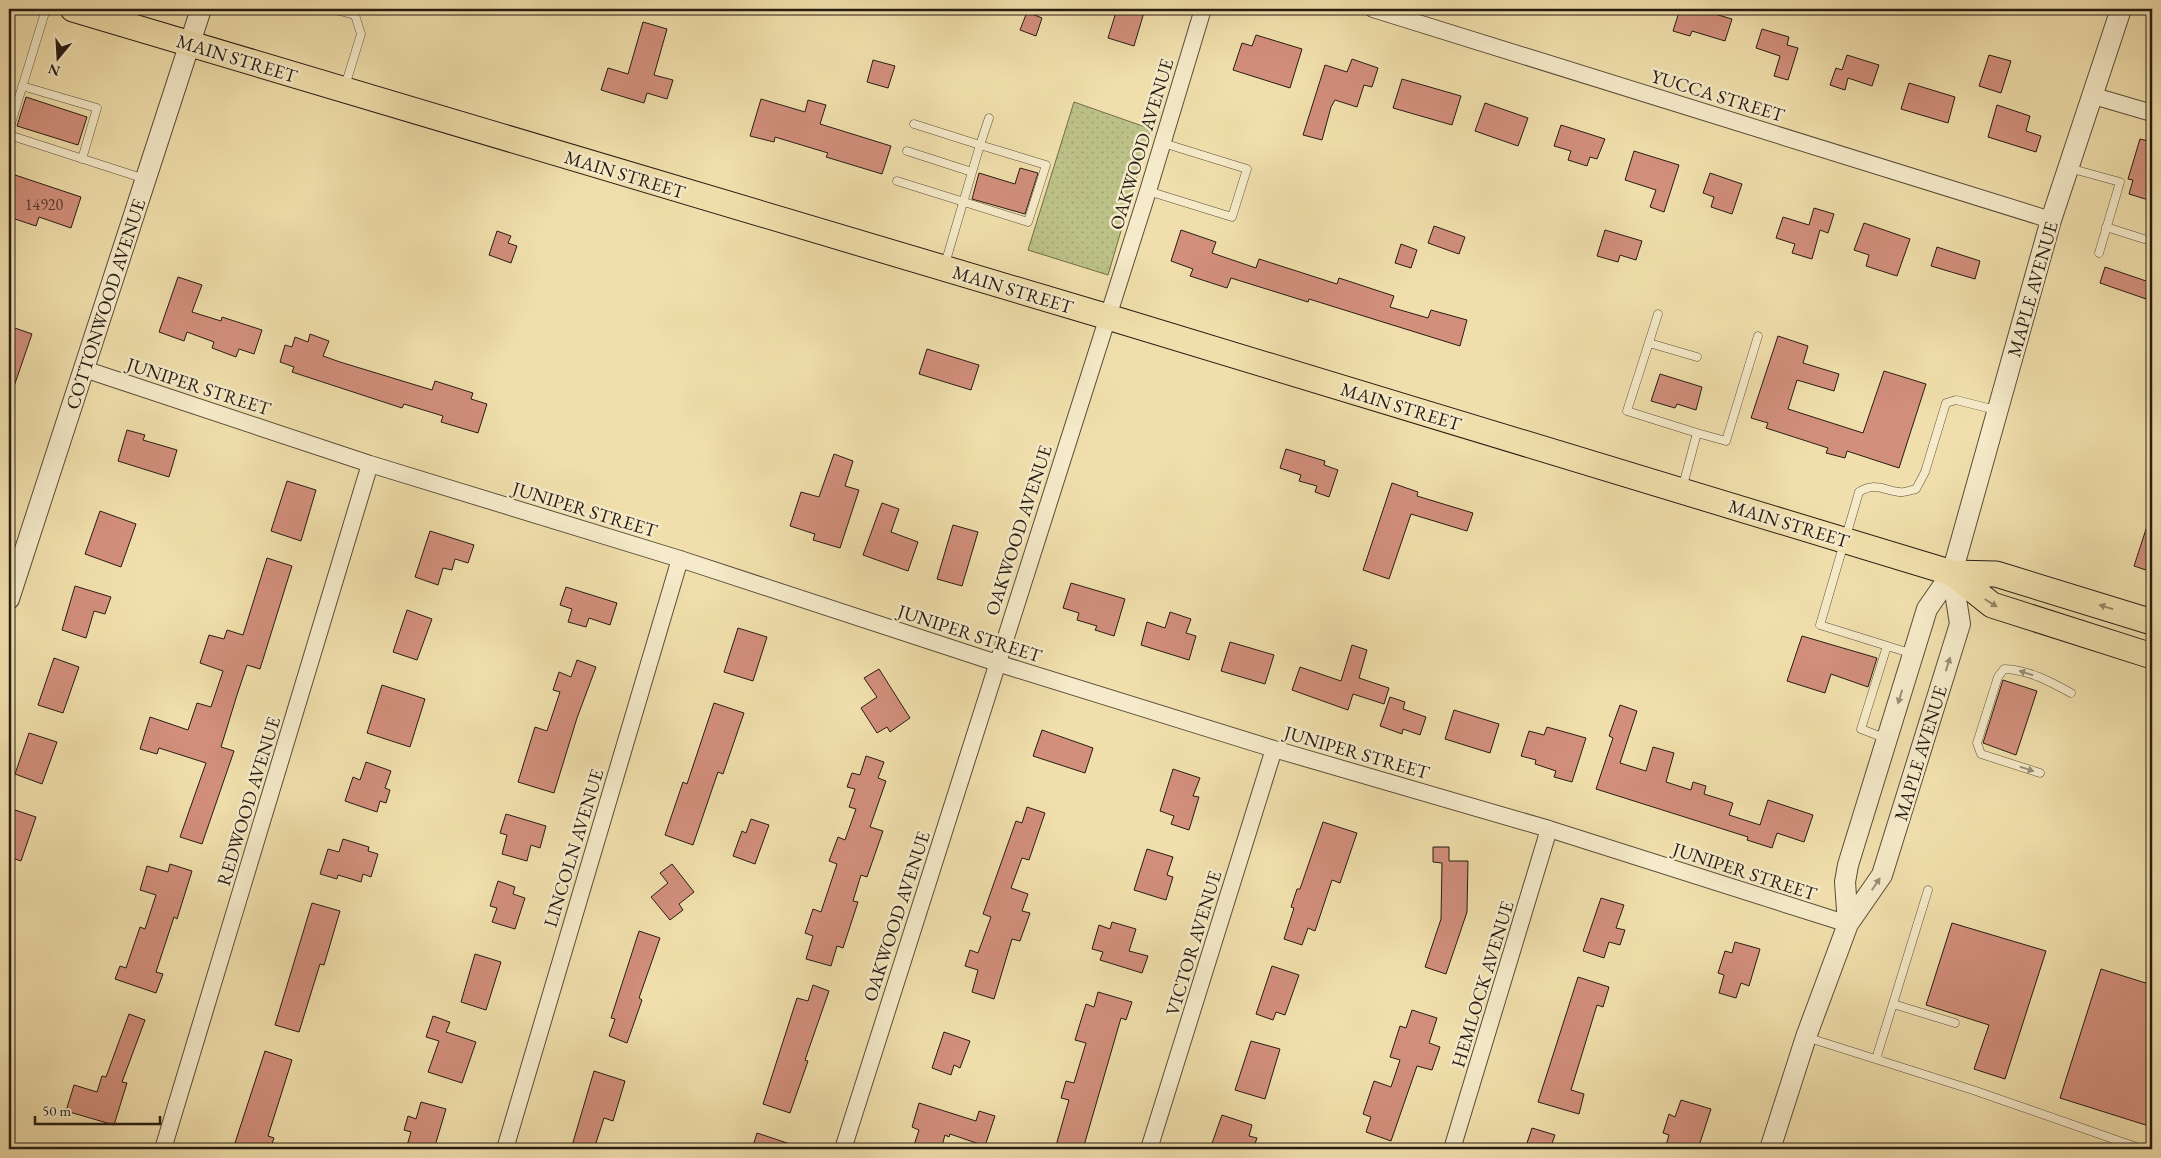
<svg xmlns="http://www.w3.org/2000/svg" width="2161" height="1158" viewBox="0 0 2161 1158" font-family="'EB Garamond',serif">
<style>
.grass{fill:url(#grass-dots);stroke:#726e4c}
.building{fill:#d28f7c;stroke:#271c12}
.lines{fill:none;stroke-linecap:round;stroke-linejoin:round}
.service-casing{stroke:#594d38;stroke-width:9}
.minor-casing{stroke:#594d38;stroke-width:18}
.tertiary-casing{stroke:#594d38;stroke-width:22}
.primary-casing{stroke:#271c12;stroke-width:27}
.service{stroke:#f5eac9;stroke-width:8}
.minor{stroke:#f5eac9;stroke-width:16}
.tertiary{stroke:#f5eac9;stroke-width:20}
.primary{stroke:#f0dfac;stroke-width:25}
.oneway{fill:#968767}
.oneway2{fill:#988d77}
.labels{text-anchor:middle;stroke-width:5;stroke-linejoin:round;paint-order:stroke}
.number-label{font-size:16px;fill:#52392c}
.street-label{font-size:19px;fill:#271c12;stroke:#f5eac9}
</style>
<defs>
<pattern id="grass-dots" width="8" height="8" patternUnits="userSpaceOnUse" patternTransform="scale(1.25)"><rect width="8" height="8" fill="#bcc187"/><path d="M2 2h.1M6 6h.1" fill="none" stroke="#a2a574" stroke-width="1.8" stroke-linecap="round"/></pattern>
</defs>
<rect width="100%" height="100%" fill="#f0dfac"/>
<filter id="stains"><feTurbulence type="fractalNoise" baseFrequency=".004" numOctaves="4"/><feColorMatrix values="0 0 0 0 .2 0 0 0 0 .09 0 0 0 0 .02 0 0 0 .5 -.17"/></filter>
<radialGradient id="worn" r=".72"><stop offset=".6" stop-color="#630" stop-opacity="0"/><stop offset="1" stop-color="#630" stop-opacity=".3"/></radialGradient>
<path class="grass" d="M1074,102L1151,129L1108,275L1028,250Z"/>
<path class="building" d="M1117,9H1145L1134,46L1108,38Z
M1680,9H1698L1732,19L1725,41L1692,31L1690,36L1673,31Z
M1027,12L1042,18L1036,36L1020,30Z
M643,22L667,29L654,75L673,80L667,99L647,93L644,103L601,90L608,68L628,74Z
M1762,29L1789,37L1787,45L1798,48L1788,80L1774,76L1780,56L1756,48Z
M1256,35L1302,49L1290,88L1233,70L1242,43L1252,46Z
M1847,55L1879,65L1872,86L1848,78L1845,90L1830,85L1836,68L1842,70Z
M1989,55L2011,61L2001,93L1979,86Z
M1352,59L1378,68L1372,87L1364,85L1357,107L1335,100L1331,107L1322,140L1303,135L1325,65L1347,72Z
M873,60L895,66L888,88L867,82Z
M1402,79L1461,96L1452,125L1393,108Z
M1909,83L1955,97L1948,123L1901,109Z
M26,97L87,117L78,145L17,126Z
M761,99L805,112L808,100L826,105L820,124L891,146L882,174L826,157L828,153L775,137L774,142L750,136Z
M1485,103L1528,118L1518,146L1475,131Z
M1997,105L2030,116L2026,131L2041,136L2036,152L1988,137Z
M1561,125L1605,139L1597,159L1590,157L1587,166L1568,160L1571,151L1554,146Z
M2140,139L2152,142V201L2129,194L2133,180L2128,179Z
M1634,151L1679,165L1664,212L1650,207L1656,190L1625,180Z
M1020,168L1038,173L1025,214L972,199L979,173L1015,184Z
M9,173L81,197L71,228L39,217L36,226L9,217Z
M1710,173L1742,184L1732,214L1711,207L1714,197L1703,193Z
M1814,208L1834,214L1828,233L1820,230L1812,259L1792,253L1795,244L1776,238L1783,217L1809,225Z
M1864,223L1910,239L1897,276L1866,266L1869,255L1854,250Z
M1434,226L1465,237L1459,254L1428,243Z
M1181,230L1216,242L1212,253L1256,268L1259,259L1337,284L1339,278L1394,296L1390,307L1428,318L1431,310L1467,320L1460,346L1309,299L1308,302L1231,278L1227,288L1190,276L1193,269L1171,261Z
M1605,230L1642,241L1636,260L1620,255L1618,262L1597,256Z
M497,231L511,236L508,243L517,246L511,263L489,255Z
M1401,244L1417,250L1411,268L1395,263Z
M1937,247L1980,261L1975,279L1931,266Z
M2105,267L2152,283V301L2100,283Z
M178,277L202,285L192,312L221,321L222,317L262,330L254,354L239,349L236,357L212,348L214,342L187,332L184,341L159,332Z
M9,326L32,334L11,395H9Z
M310,334L329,341L323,356L340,362L432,390L435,381L473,393L471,399L487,404L478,433L441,422L443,416L404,404L402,408L292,372L294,367L280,362L285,345L292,347L295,337L308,342Z
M1778,336L1808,346L1803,363L1839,374L1834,391L1797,380L1788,409L1863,433L1884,371L1926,384L1899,468L1847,451L1845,458L1826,453L1828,448L1766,428L1768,423L1751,418Z
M927,349L979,365L971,390L919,374Z
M1660,374L1702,387L1696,410L1677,404L1675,408L1651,401Z
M127,430L145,435L143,440L177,450L169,477L118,461Z
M1286,449L1325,461L1324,465L1338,470L1329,497L1315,492L1317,486L1299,481L1301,475L1280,468Z
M834,454L853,461L845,486L859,490L840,548L813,540L815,534L790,526L801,492L819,497Z
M287,481L316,490L301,541L271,531Z
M1392,483L1418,492L1417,496L1473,513L1467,531L1411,514L1389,579L1363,570Z
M882,503L899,509L891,532L918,542L908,571L863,555Z
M100,511L136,524L121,567L85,554Z
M2149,520H2152V572L2134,566Z
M953,525L978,532L962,586L937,579Z
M430,531L474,545L468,563L455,559L452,570L443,568L438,585L415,577Z
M267,558L292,566L260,669L247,665L237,695L221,747L234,751L202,844L180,837L206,763L159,748L157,754L140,749L150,717L188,730L197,703L211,707L223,671L200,663L209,635L224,639L227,630L243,635Z
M1071,583L1125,599L1114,636L1095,630L1097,626L1077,620L1079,613L1063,608Z
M75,586L111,597L105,614L94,611L86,638L62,630Z
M566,587L617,603L610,625L589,618L586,627L568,622L572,609L560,605Z
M407,610L432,619L417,660L393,652Z
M1170,612L1191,619L1186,633L1196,636L1189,660L1141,645L1147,622L1165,628Z
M738,628L767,637L753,681L724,672Z
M1802,636L1877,658L1868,687L1831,674L1825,693L1787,681Z
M1230,642L1274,655L1265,684L1221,671Z
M1352,645L1367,650L1359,678L1389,688L1384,704L1353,694L1348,710L1292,690L1300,667L1341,681Z
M54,658L79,667L63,713L38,705Z
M577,660L596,667L577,718L554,793L518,782L535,727L547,731L560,692L553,690L559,672L571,677Z
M879,669L910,718L890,732L887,727L877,733L861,708L877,697L864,678Z
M2003,680L2037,691L2016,755L1983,743Z
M382,685L425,699L410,747L367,733Z
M1390,697L1405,702L1403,709L1426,717L1420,735L1403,729L1402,734L1380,726Z
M714,703L744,713L723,774L718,772L693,845L665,835L683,782L687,784Z
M1620,705L1637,711L1620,763L1646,771L1653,747L1674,753L1666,782L1691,790L1693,782L1706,786L1704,794L1733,803L1729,815L1760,825L1768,800L1813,815L1804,842L1777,833L1772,848L1747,840L1748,837L1596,789L1613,738L1609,736Z
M1454,710L1499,724L1490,753L1445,739Z
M1547,727L1586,738L1572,782L1554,777L1556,771L1535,764L1536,760L1521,756L1529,731L1544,735Z
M1042,730L1093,748L1085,773L1033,756Z
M29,733L57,742L42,784L15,774Z
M866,756L884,762L878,778L886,781L870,827L883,831L867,877L861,875L853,901L858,902L843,948L837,946L831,966L806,959L813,936L805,933L813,909L821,912L837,864L829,861L838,837L845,840L856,809L849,807L855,789L847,787L852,773L860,775Z
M366,762L391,771L385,788L390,790L386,803L380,801L377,812L345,801L353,777L360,780Z
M1173,769L1200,778L1193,796L1199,797L1189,830L1171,824L1174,816L1160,811Z
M1027,807L1045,813L1029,860L1022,858L1011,888L1028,894L1022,911L1030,913L1020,941L1012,939L994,999L972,992L978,970L965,966L970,950L978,953L991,917L983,914L1016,821L1022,823Z
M9,808L36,817L21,861L9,857Z
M506,814L546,826L540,848L531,845L527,861L502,854L507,835L500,833Z
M751,819L769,825L755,864L733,856L742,831L746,833Z
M1323,822L1357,833L1340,883L1332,880L1315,931L1308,928L1302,945L1284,939L1294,908L1291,907L1297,889H1300Z
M343,839L369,847L368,851L378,854L371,877L363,874L361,882L338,875L337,879L320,874L328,849L339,852Z
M1433,847H1449V861H1468L1467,912L1446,974L1425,967L1441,919L1442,863L1433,862Z
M1147,849L1173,857L1167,875L1173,877L1166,900L1134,890Z
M170,864L192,871L177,919L174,917L156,972L163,974L156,993L115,979L120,966L126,968L140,927L145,929L156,895L140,890L147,866L168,872Z
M672,864L694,892L679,904L683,910L670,920L651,897L668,883L660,873Z
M498,881L515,887L513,894L525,898L515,929L492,922L497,908L490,906Z
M1601,898L1624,905L1616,928L1625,930L1620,945L1609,942L1604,958L1583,951Z
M312,903L340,911L324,965L320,964L299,1032L275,1025Z
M1112,922L1136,929L1129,951L1148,956L1142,973L1100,960L1103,952L1092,949L1099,925L1110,929Z
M1952,923L2046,951L2005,1079L1974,1069L1989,1025L1926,1005Z
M639,931L660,938L639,998L642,1000L627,1043L609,1036L615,1019L611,1018Z
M1735,942L1760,949L1749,986L1741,983L1736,998L1719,993L1724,975L1718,973L1725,951L1732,953Z
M475,954L501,962L486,1010L461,1002Z
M1272,966L1299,975L1285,1015L1276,1012L1273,1020L1256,1014Z
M2101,969L2152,985V1127L2060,1098Z
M1578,977L1609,987L1603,1007L1597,1005L1571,1090L1584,1094L1579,1114L1538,1102Z
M813,985L829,991L805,1060L808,1061L790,1113L763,1104L797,998L808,1001Z
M1098,992L1132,1002L1126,1020L1121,1018L1083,1149H1055L1069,1100L1061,1098L1066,1081L1074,1083L1086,1043L1075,1040L1086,1004L1094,1007Z
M1412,1010L1437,1018L1429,1043L1440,1047L1432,1070L1417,1066L1391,1141L1366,1132L1371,1117L1363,1114L1374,1081L1391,1087L1400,1060L1390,1057L1400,1026L1406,1028Z
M129,1014L145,1020L122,1082L127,1083L114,1125L66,1111L74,1085L97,1092L102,1076L106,1077Z
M433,1016L450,1022L446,1032L476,1042L462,1083L428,1072L439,1041L426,1037Z
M944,1032L970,1041L960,1068L954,1065L951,1075L932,1068Z
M1251,1041L1280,1049L1265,1099L1235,1090Z
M265,1051L292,1060L268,1136L274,1138L270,1149H240V1147L234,1146Z
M594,1071L625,1081L613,1121L604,1118L594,1149H571Z
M1681,1100L1711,1109L1698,1149H1665L1669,1135L1663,1133L1669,1114L1675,1117Z
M421,1102L446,1109L434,1149H406L411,1132L404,1130L408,1116L416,1119Z
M919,1103L976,1121L979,1111L995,1116L985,1146L950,1134L949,1137L945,1135L941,1149H926L914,1145L919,1130L912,1127Z
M1222,1115L1252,1125L1249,1136L1257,1138L1253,1149H1210Z
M1532,1128L1555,1135L1550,1149H1525Z
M757,1133L799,1147V1149H752Z"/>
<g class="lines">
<defs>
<path id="service" d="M332,9L355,15L361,34L345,86
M22,86L97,108L82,159
M914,124L980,145L945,264
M9,130L46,9
M9,135L145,179
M907,151L972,172
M2069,168L2120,182L2099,253
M897,181L1028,222L1046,165L980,145L989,118
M1148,191L1232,217L1247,169L1163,143
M2106,227L2144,239
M1658,314L1627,411L1697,433L1682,489
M1649,343L1697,357
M1697,433L1726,441L1758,336
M1913,654L1820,625L1859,492C1875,482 1883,490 1899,492C1904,493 1911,490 1916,489L1925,472L1946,403L1956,400L1996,410
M1887,739L1861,729L1887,646
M2040,773L1981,754L1977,743L1998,677L2004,669C2029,670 2049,681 2071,693
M1893,1004L1955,1023
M1806,1037L1973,1090L2142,1149
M1876,1059L1928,890"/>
<path id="minor" d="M1373,9L2051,220
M2094,96L2152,113
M84,369L370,464L680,559L997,663L1274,749L1549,829L1848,924
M163,1149L370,464
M505,1149L680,559
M843,1149L1148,191L1203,9
M1149,1149L1274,749
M1452,1149L1549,829"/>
<path id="tertiary" d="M9,599L201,9
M1848,924L1845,882L1848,865L1927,609L1952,573L2051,220L2121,9
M1770,1149L1806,1037L1848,924L1882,875L1960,624L1952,573"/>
<path id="primary" d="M73,9L1108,317L1952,573L1996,574L2152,622
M1952,573L1992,605L2152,656"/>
</defs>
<use href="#service" class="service-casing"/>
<use href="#minor" class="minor-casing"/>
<use href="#tertiary" class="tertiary-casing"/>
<use href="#primary" class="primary-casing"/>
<use href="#service" class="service"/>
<use href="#minor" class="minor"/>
<use href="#tertiary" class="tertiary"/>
<use href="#primary" class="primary"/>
</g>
<defs><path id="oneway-solid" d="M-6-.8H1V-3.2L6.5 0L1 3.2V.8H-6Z" transform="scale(1.25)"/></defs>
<g class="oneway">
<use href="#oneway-solid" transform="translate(1991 603) rotate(32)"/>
<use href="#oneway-solid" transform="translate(2106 607) rotate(-163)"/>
</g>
<g class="oneway2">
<use href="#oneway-solid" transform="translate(1948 664) rotate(-73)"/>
<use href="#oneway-solid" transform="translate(2026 673) rotate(-163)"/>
<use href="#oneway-solid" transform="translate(1900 697) rotate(107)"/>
<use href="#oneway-solid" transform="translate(2027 769) rotate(18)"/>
<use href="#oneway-solid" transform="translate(1876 884) rotate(-56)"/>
</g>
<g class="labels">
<g class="number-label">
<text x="44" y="210">14920</text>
</g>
<g class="street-label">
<text transform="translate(237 58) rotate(17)" y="7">MAIN STREET</text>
<text transform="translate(1718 95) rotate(17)" y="7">YUCCA STREET</text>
<text transform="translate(1141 144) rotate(-73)" y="7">OAKWOOD AVENUE</text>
<text transform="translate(625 174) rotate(17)" y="7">MAIN STREET</text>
<text transform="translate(1013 289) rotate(17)" y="7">MAIN STREET</text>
<text transform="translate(2032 289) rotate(-74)" y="7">MAPLE AVENUE</text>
<text transform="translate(105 304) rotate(-72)" y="7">COTTONWOOD AVENUE</text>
<text transform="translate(199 386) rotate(18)" y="7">JUNIPER STREET</text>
<text transform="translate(1401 406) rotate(17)" y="7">MAIN STREET</text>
<text transform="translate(585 509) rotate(17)" y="7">JUNIPER STREET</text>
<text transform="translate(1789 523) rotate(17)" y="7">MAIN STREET</text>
<text transform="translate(1018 530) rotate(-72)" y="7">OAKWOOD AVENUE</text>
<text transform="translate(970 633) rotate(18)" y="7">JUNIPER STREET</text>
<text transform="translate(1357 752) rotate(16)" y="7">JUNIPER STREET</text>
<text transform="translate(1920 753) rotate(-73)" y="7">MAPLE AVENUE</text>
<text transform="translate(248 801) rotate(-73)" y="7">REDWOOD AVENUE</text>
<text transform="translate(573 848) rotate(-73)" y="7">LINCOLN AVENUE</text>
<text transform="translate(1745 871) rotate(18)" y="7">JUNIPER STREET</text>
<text transform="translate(896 916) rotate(-72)" y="7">OAKWOOD AVENUE</text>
<text transform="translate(1193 943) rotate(-73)" y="7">VICTOR AVENUE</text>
<text transform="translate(1482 984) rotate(-73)" y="7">HEMLOCK AVENUE</text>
</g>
</g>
<rect width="2161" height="1158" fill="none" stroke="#f0dfac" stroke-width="30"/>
<rect x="10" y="10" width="2141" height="1138" fill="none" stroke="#271c12" stroke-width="2.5"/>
<rect x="15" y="15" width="2131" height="1128" fill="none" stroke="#271c12"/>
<g transform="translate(58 58) rotate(198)" stroke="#f5eac9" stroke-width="4" paint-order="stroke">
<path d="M0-4L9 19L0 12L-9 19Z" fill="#271c12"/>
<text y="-8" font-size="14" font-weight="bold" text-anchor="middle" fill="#271c12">N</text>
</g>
<path d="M35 1116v8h125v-8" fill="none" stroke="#271c12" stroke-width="2.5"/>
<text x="42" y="1116" font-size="15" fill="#271c12" stroke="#f5eac9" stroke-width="4" paint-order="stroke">50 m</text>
<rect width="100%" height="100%" filter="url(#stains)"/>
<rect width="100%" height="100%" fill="url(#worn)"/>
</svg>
